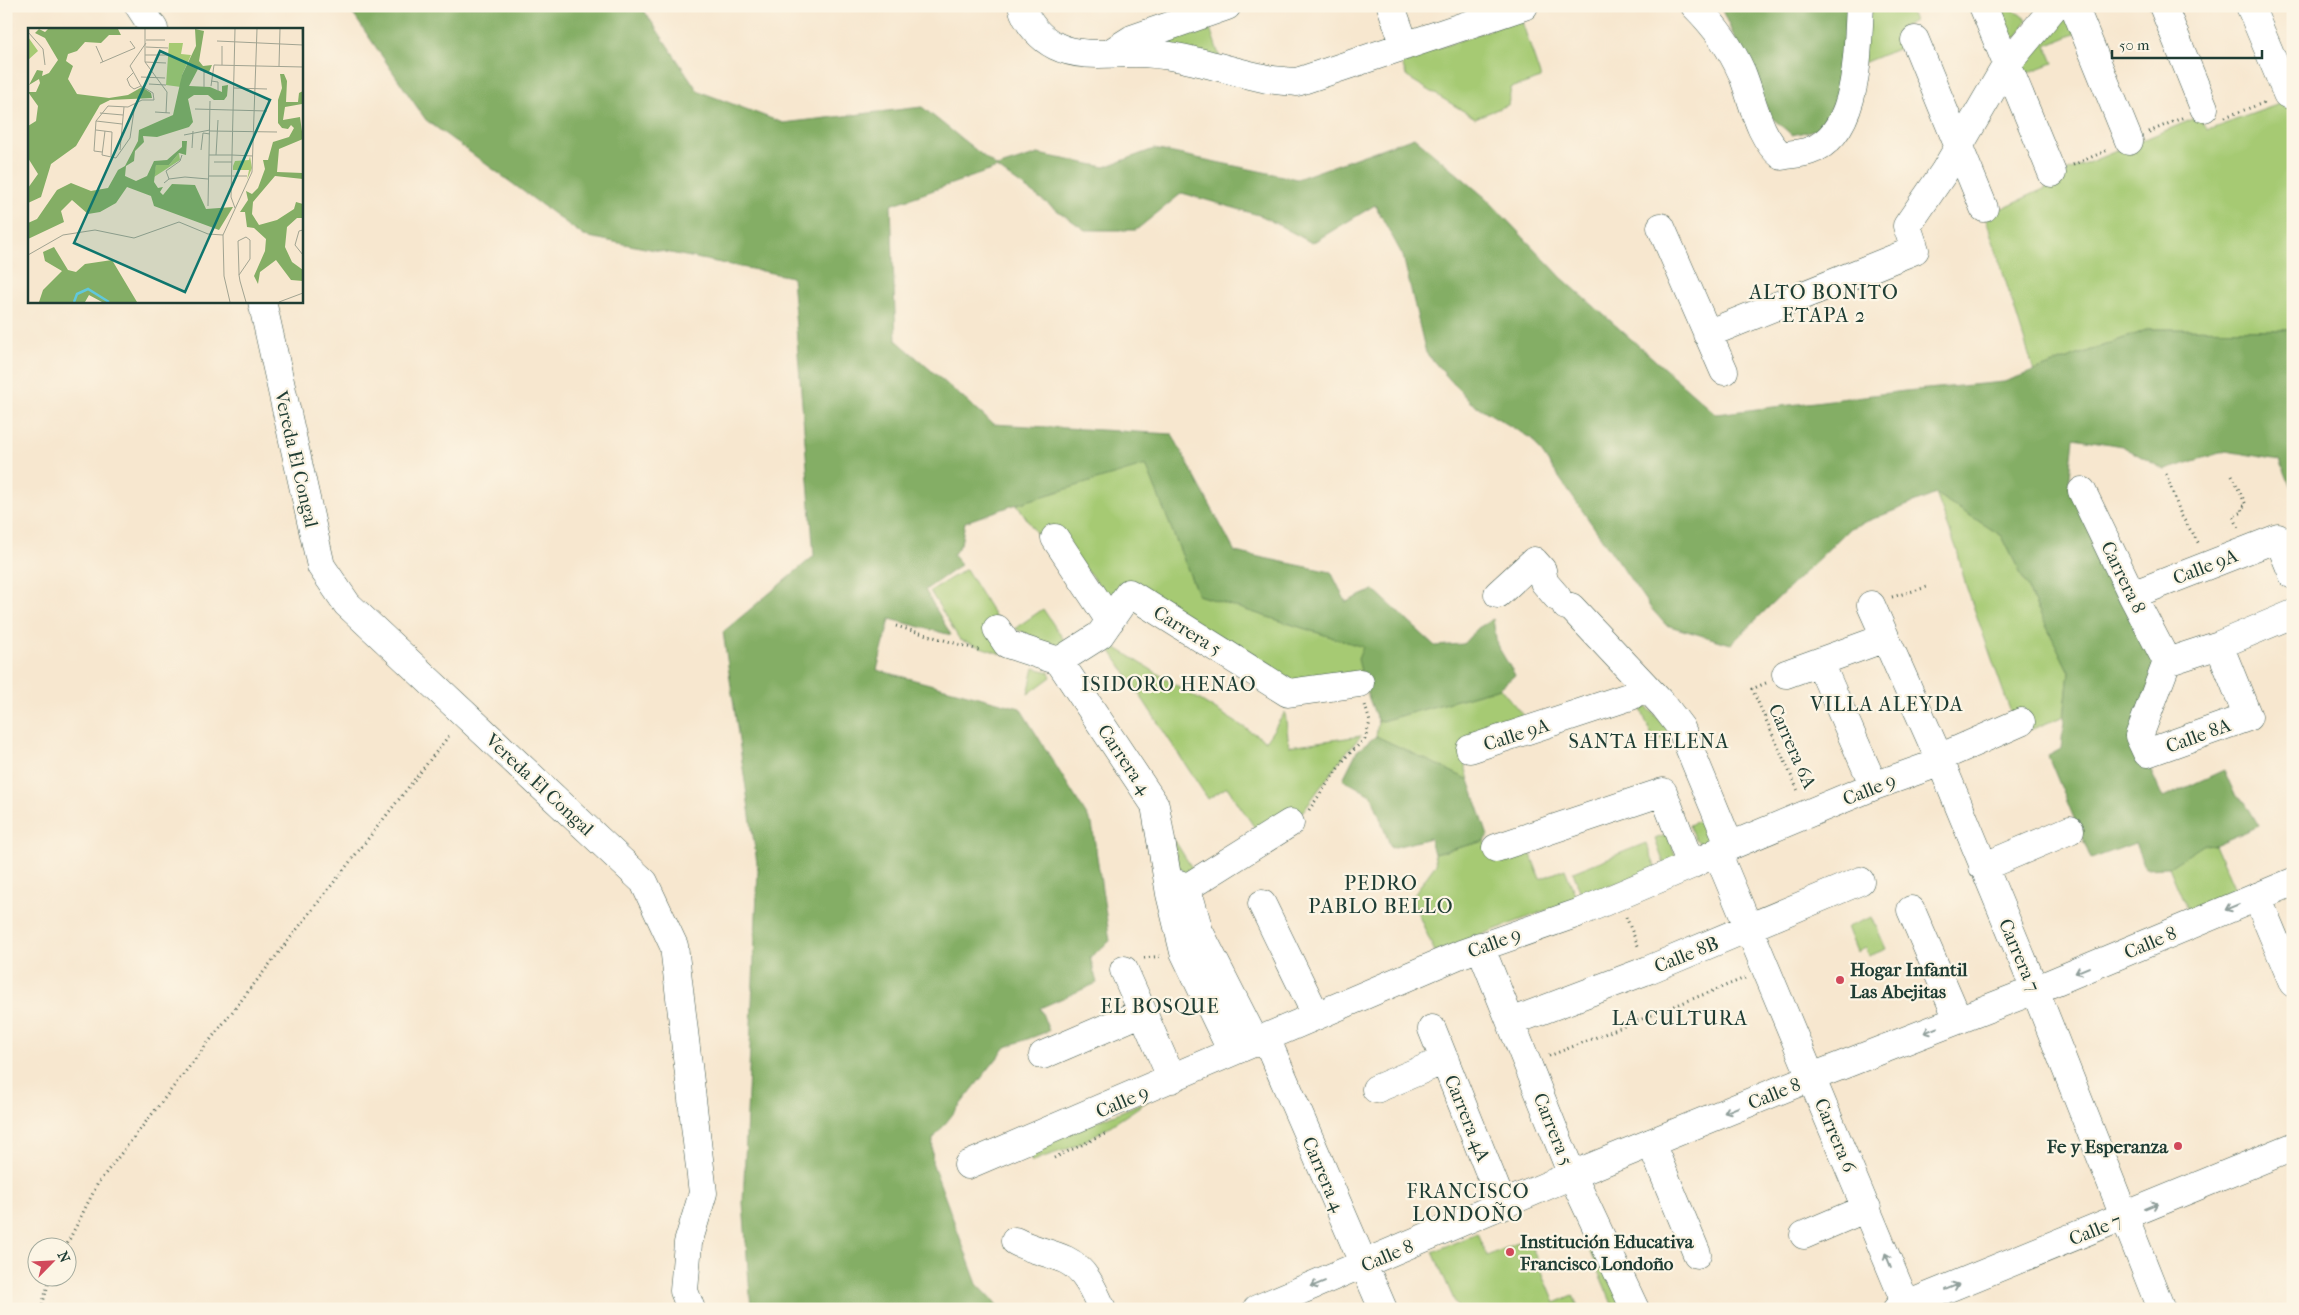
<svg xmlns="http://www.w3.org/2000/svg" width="2299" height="1315" viewBox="0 0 2299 1315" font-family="'IM FELL French Canon',serif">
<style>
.green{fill:#a6ca73;stroke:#628454}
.forest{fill:#84ae65;stroke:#52764c}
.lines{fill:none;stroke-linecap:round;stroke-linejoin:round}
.minor-casing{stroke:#3f564b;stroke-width:29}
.major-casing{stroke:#3f564b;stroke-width:29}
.path{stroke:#3f564b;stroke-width:3;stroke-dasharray:1 4;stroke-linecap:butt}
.minor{stroke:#fff;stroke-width:28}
.major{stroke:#fff;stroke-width:28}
.oneway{stroke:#8f9e9a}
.poi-dot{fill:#d1495b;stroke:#fcf5e5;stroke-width:2}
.labels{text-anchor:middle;stroke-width:4.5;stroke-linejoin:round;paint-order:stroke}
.street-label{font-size:19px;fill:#1f3d34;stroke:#fcf5e5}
.poi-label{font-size:19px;font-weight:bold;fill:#1f3d34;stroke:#fcf5e5;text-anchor:start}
.neighbourhood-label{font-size:20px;letter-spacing:1px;fill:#1f3d34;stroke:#fcf5e5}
.inset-river{fill:none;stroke:#60c8dc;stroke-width:2.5}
.inset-road{fill:none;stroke:#a1a391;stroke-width:1}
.view{fill:#0f766e;fill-opacity:0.15;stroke:#0f766e;stroke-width:2.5}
.inset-edge{fill:none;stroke:#1f3d34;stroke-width:2.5}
</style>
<rect width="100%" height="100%" fill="#fcf5e5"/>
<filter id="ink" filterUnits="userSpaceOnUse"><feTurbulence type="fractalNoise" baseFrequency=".02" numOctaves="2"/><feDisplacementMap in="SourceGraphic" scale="10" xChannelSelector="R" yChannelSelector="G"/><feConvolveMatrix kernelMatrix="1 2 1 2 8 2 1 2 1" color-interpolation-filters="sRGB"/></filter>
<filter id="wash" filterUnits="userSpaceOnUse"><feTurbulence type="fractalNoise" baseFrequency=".0096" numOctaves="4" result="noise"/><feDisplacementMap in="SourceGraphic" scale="20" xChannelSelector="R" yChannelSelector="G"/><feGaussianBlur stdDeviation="1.12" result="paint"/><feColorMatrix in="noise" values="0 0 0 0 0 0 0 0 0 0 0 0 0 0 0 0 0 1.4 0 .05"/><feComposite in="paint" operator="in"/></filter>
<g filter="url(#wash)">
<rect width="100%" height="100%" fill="#f7e7cf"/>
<path class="green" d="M1869,6H1908L1914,21L1902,27L1910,44L1863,63Z
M1993,6H2009L2027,20L2016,38L2006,33Z
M2064,6L2077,33L2046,46L2053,63L2024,74L2021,55Z
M1207,19L1220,58L1135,44Z
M1521,19L1541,78L1511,88L1508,105L1475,118L1407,77L1401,61Z
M2293,99V330L2149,329L2034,371L1985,216L2048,187L2054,177L2198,117L2208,130Z
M1146,464L1198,595L1363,647L1361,672L1294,683L1112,600L1051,528L1038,536L1017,504Z
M1936,494L2002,536L2069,672L2064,716L2030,730L2011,713L1965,583L1957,550Z
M966,569L996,618L1001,654L960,640L930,591Z
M1043,609L1066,643L1059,647L1050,645L1016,629L1017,627Z
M1110,644L1266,741L1285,712L1289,746L1361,736L1344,755L1303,811L1257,831L1227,787L1208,799L1107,645Z
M1034,668L1049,672L1051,677L1028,694Z
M1500,688L1527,720L1468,756L1464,762L1469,780L1376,736L1378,722Z
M1647,707L1673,734L1654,742L1641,709Z
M1708,817L1713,842L1704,846L1694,838L1689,825Z
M1668,834L1676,859L1665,867L1655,839Z
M1173,841H1175L1197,876L1181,877Z
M1485,841L1493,858L1529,849L1540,879L1565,869L1577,899L1435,952L1411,898L1436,864L1434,854Z
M1646,843L1656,869L1582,896L1573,872Z
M2205,843L2215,845L2236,892L2188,912L2169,867Z
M1872,917L1886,949L1869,956L1866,948L1857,952L1847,927Z
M1149,1100C1124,1117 1100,1134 1072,1147C1058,1153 1046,1155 1032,1162L1027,1150Z
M1567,1198H1569L1625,1309H1614Z
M1477,1233L1487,1256L1528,1238L1555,1303L1573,1295L1579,1309H1458L1433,1252Z"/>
<path class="forest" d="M353,6H641L698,91L783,123L922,107L997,167L1038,154L1105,167L1154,149L1297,179L1414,137L1487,199L1562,278L1716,414L1905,391L2004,382L2149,329L2293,330V492L2280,460L2226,451L2165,470L2122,446L2074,438L2069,486L2157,660L2135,735L2163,798L2224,770L2235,795L2245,802L2259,826L2215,845L2205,844L2169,867L2145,868L2135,843L2091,859L2048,756L2061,749L2069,672L2002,536L1936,494L1850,528L1731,644L1666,625L1650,607L1532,439L1470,402L1426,353L1403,256L1375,205L1312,243L1262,216L1182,193L1136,230H1085L997,168L891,205L896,340L993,424L1172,434L1235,552L1331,572L1346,602L1374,590L1435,646L1463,644L1478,628L1493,619L1497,645L1515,675L1500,688L1378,722L1365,688L1358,659L1363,647L1198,595L1146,465L1017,504L965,522L961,544L953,555L961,565L925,590L951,635L890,619L877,670L1020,708L1092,824L1110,941L1090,957L1097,983L1040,1008L1049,1031L1006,1047L933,1139L932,1162L977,1284L1001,1309H751L743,1203L758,870L723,632L814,556L792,277L584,236L426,120L351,11Z
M1720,6H1849L1837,99L1819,129L1792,135L1771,117Z
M1376,736L1469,780L1488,836L1485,841L1434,854L1430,838L1391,848L1372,796L1343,779L1357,751Z"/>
</g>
<g filter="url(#ink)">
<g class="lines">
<defs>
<path id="minor" d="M139,6L154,29
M1022,6C1026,22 1041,39 1056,46C1080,58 1110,53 1135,53C1180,53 1220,69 1263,78C1274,81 1286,81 1297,82L1524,6
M1391,6L1405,46
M1695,6C1714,25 1731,48 1742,73C1753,100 1758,137 1782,156C1790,154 1800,154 1809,151C1860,134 1857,50 1860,6
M1983,6L2052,173
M2074,6L2129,141
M2163,6L2204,108
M2250,6L2287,94
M1915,40L1984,208
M1113,51L1132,39L1227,6
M1661,227L1724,371
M262,301L321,566L347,604L644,882L674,946L703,1193L688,1243L684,1291L691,1309
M1707,334L1915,250L1907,226L1944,172L2007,64L2055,6
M2082,491L2132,595L2167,662
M1055,538L1110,621
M1498,594L1534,561L1542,570L1544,582L1557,597
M2132,595L2278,538L2293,575
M1871,605L1939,758L2035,990L2161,1309
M1566,606L1571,607L1665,707L1681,728L1730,846
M997,629L1007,644L1059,661L1100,635L1129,593L1288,693L1360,683
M1059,661L1155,805L1170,894L1184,952L1232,1052
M2167,662L2139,736L2147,753L2248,717L2219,645
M2167,662L2219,645L2293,614
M1820,663L1874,786
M1786,674L1885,638
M1470,749L1631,696L1644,686
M1496,848L1663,792L1691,865
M1717,852L1908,1309
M1983,867L2070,830
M1179,884L1191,902L1199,931L1256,1043
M1183,890L1290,823
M2257,897L2293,983
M1262,904L1316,1015
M1911,910L1958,1019
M1124,970L1172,1079
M1511,1022L1648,970L1860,881
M1432,1029L1503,1206
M1266,1038L1383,1309
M1043,1055L1141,1013
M1376,1089L1445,1060
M1651,1143L1697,1254
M968,1165L1461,954L1578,913L1691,865L1730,846L1874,786L1930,766L1939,758L2021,722
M1804,1235L1867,1208
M1015,1241C1031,1250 1049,1252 1066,1260C1085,1269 1094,1291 1102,1309
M1257,1309L1572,1175L1480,946"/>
<path id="major" d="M1635,1309L1572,1175L1812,1077L2035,990L2293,882
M1897,1309L2293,1147"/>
</defs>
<use href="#minor" class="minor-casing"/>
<use href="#major" class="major-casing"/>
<path class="path" d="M2225,117L2266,102
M2149,132L2184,117
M2073,165L2108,150
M2166,474L2181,515L2199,544
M2232,475L2246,505L2242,507L2243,512L2233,516L2239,528
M1892,597L1927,587
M896,626L982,651
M1766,683L1752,689L1799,793
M1309,810L1346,757L1365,739L1370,722L1365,705
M1626,917L1639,948
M1144,958L1162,956
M1549,1056L1745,978
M1054,1158L1105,1134
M65,1248L98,1183L451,733
M41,1309L50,1278"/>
<use href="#minor" class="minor"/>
<use href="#major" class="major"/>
</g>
<defs><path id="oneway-shaft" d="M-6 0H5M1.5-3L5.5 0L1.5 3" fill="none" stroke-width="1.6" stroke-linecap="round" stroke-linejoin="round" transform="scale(1.25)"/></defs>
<g class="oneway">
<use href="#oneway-shaft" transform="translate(2232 907) rotate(157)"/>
<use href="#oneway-shaft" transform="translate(2082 970) rotate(157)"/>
<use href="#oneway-shaft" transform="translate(1931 1030) rotate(158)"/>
<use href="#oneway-shaft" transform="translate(1731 1110) rotate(158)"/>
<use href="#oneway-shaft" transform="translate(2151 1206) rotate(-22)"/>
<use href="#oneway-shaft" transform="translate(1888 1260) rotate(-112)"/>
<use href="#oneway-shaft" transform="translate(1318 1284) rotate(158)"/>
<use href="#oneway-shaft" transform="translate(1952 1287) rotate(-22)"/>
</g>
</g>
<g class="poi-dot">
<circle cx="1840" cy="980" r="5"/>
<circle cx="2178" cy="1146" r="5"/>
<circle cx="1510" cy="1252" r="5"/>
</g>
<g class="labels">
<g class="street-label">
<text transform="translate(297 459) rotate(77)" y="7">Vereda El Congal</text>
<text transform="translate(2205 566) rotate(-21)" y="7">Calle 9A</text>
<text transform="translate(2124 577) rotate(64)" y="7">Carrera 8</text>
<text transform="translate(1188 630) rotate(32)" y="7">Carrera 5</text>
<text transform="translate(1516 734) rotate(-18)" y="7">Calle 9A</text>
<text transform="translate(2198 735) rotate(-20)" y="7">Calle 8A</text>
<text transform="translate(1793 746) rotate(66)" y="7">Carrera 6A</text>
<text transform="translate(1125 759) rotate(56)" y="7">Carrera 4</text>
<text transform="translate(540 784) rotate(43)" y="7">Vereda El Congal</text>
<text transform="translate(1869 789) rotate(-22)" y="7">Calle 9</text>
<text transform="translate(1494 942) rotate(-20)" y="7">Calle 9</text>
<text transform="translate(2150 942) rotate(-23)" y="7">Calle 8</text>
<text transform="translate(1686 954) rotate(-22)" y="7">Calle 8B</text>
<text transform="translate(2020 955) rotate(67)" y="7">Carrera 7</text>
<text transform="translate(1774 1093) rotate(-22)" y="7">Calle 8</text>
<text transform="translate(1122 1101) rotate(-23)" y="7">Calle 9</text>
<text transform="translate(1468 1118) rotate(68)" y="7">Carrera 4A</text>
<text transform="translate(1554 1129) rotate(68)" y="7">Carrera 5</text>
<text transform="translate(1836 1135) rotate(67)" y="7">Carrera 6</text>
<text transform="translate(1324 1174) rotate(67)" y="7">Carrera 4</text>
<text transform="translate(2095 1229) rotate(-22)" y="7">Calle 7</text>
<text transform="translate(1387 1255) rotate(-23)" y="7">Calle 8</text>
</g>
<g class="poi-label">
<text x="1850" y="976">Hogar Infantil<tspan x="1850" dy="22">Las Abejitas</tspan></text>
<text x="2168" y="1153" text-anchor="end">Fe y Esperanza</text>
<text x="1520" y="1248">Institución Educativa<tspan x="1520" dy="22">Francisco Londoño</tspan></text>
</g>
<g class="neighbourhood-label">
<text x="1824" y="299">ALTO BONITO<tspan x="1824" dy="23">ETAPA 2</tspan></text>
<text x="1169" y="691">ISIDORO HENAO</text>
<text x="1887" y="711">VILLA ALEYDA</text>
<text x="1649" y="748">SANTA HELENA</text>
<text x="1381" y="890">PEDRO<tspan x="1381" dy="23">PABLO BELLO</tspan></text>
<text x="1160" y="1013">EL BOSQUE</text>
<text x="1680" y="1025">LA CULTURA</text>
<text x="1468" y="1198">FRANCISCO<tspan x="1468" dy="23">LONDOÑO</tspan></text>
</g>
</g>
<g transform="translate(28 28)">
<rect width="275" height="275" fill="#f7e7cf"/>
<path d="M0,9L10,23L0,32ZM141,15H155L153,26L163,27L154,47L153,59L138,57ZM151,125L152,132L126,149L128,137H141ZM222,128L224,140L219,152L221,142H205V138L207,133L221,132Z" fill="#a6ca73"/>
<path d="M11,1L17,4L20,1H90L93,7H81L73,15L57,14L49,23L40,26L38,33L45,38L40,51L49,66L81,70L100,67L114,59L123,65L124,70L82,72L72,77L48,118L23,136L13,169L0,175V160L10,146L0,130V98L8,93L10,78L0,64H8L12,55L11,51L1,57L9,42L15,43L14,48L21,45L30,32L17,10L7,5ZM167,1L176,3L171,33L175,38L184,37L181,44L170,41L161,58L182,59L194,64V58L200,57L199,68L196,72H186L180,67H166L160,71L165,94L161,99L129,109L115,108L116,114L107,123L106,133L98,138L97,148L108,153L119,148L126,133L139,132L154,119V113H159L158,127L151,125L141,137H128L126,154L130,160L135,159L132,164L135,167L144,156L167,157L178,181L205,179L191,202L126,178L123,168L99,159L88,175L72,184L60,186L44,172L33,183L36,194L0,211V195L9,191L29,162L43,155L63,163L80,160L90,142L97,138L110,113L111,102L145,87L154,47L168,18ZM252,46H256L259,53L258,74H270L271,65L275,63L274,76L257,79L255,92L272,89L275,111L251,121L249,144L275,145V151L247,148L225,174L224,186L231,197L249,192L266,181L268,174L275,176V190H269L259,199L257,219L264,234L275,242V253L263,252L248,232L232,244L230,256L226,248L237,223L238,211L226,200L219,199L217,184H212L220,172L218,163L224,166L230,160L237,141L235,132H240L245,114L261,109L266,100L263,97L260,101L254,100L250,95V72L254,60ZM26,219L40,242L48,244L57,236L84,232L109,274H74L61,267L57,274H11L15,262L34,243L17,233L15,224Z" fill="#84ae65"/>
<path class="inset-river" d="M46,274L49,266L60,261L81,274"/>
<path class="inset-road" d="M207,1L204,127L225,128M274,1L275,43M0,4L15,21L17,37M118,12H137M189,13L275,17M68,18L75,34M118,19L140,20M117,27H140M117,34L139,64L138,85M117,34V1M117,34L138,35M72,35L107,20L102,13M194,37V18M251,38L252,1M105,45L99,51L102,58L106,61L113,58M113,49L137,50M183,53L190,54V63M121,56L138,57M183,58L186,37L275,39M176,59V44L183,45M206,60L239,61M167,81L239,83M127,84L142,85M72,85L95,87M68,93L94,96M68,102L84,104L83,128M77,103L74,127L88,130L102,110L107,76M182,103L249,104M156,107L182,102M164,120L165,103M92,122L96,79M173,122L175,105L182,106M74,124L66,123L68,93L80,78L100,79L114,72H126L125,65L113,58L102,38L118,15M181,127H204L203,169L207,180M188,127L190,92M186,134H204M181,148H219M141,151L157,149L180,151M136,155L141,151L138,143L152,133L154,127M180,178L182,73M275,202L271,203L267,217L275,227M0,227L35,207L67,202L106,210L151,194L180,206L195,207M211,247L222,231V212L218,209L210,213L211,245V247L212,253L218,274M202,274L196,248L195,207L224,144L229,1M251,274L275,265"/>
<path class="view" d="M132,23L242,72L157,264L46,215Z"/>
<rect width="275" height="275" class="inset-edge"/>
</g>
<rect width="2299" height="1315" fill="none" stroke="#fcf5e5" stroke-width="25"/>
<g transform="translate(52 1262) rotate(66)"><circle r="24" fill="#fcf5e5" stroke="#a4ab9e"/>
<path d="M0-4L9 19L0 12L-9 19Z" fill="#d1495b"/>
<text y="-8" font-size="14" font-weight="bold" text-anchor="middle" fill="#1f3d34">N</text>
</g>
<path d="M2112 50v8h150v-8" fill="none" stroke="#1f3d34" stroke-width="2.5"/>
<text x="2119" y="50" font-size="15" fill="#1f3d34" stroke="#fcf5e5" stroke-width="4" paint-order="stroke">50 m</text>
</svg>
